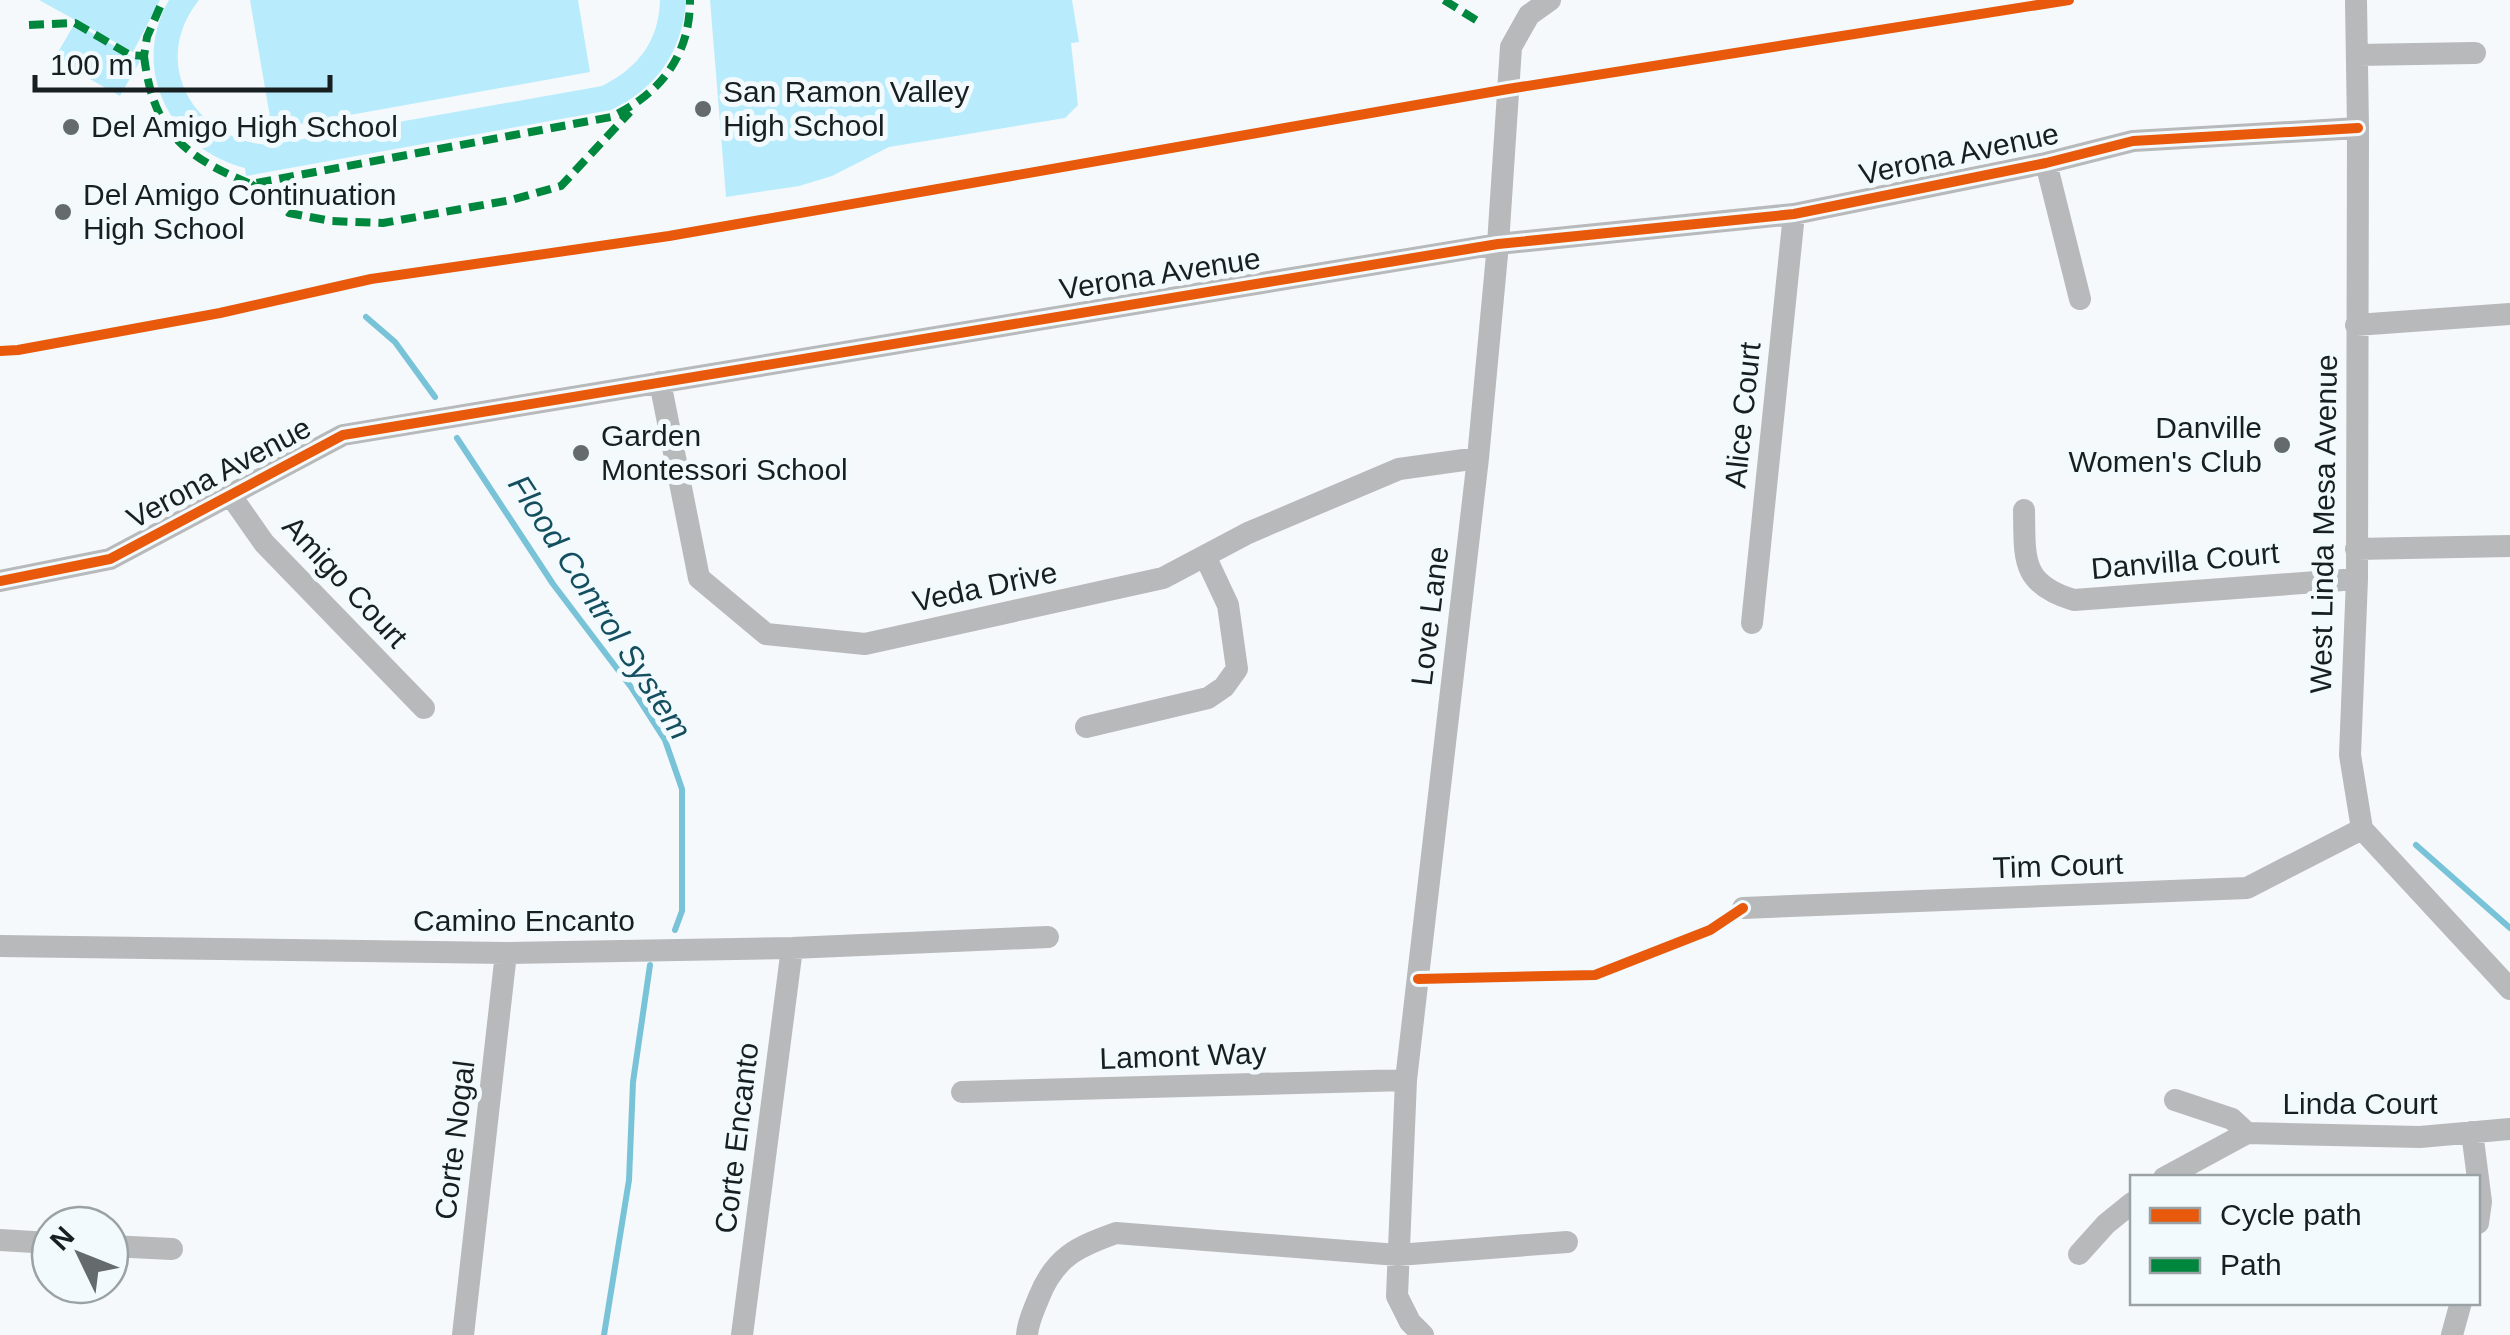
<svg xmlns="http://www.w3.org/2000/svg" width="2510" height="1335" viewBox="0 0 2510 1335" font-family="Helvetica,sans-serif">
<style>
.green{fill:#b8ecfd}
.lines{fill:none;stroke-linecap:round;stroke-linejoin:round}
.stream{stroke:#79c3d9;stroke-width:6}
.minor{stroke:#b7b9ba;stroke-width:22}
.quiet{stroke:#00873e;stroke-width:8;stroke-dasharray:15 8;stroke-linecap:butt}
.cycleway-casing{stroke:#f3fafd;stroke-width:16}
.cycleway{stroke:#e8590c;stroke-width:10}
.poi-dot{fill:#656b6d;stroke:#f3fafd;stroke-width:4}
.labels{text-anchor:middle;stroke-width:10;stroke-linejoin:round;paint-order:stroke}
.poi-label{font-size:30px;fill:#181f21;stroke:#f3fafd;text-anchor:start}
.street-label{font-size:30px;fill:#181f21;stroke:#f3fafd}
.water-label{font-size:32px;font-style:italic;fill:#144f5f;stroke:#f3fafd}
</style>
<rect width="100%" height="100%" fill="#f5f9fb"/>
<path class="green" d="M39,0H160L133,52Z
M169,0H199C149,62 193,140 269,145L602,86C638,68 659,41 660,0H686V3C681,53 657,88 611,110L246,176L245,168C171,149 129,69 169,0Z
M250,0H578L590,72L272,129Z
M710,0H1072L1079,42L1071,43L1078,105L1065,118L889,147L832,176L799,186L726,197Z
M75,23L140,61L120,96L54,59Z"/>
<g class="lines">
<path class="stream" d="M366,317L395,342L435,397
M457,438L553,584L631,687L665,740L682,789V911L675,930
M2416,845L2510,928
M604,1335L629,1180L633,1082L650,965"/>
<path class="minor" d="M2356,0L2358,128L2357,579L2350,755L2362,829L2510,989
M2357,55L2475,53
M2046,163L2080,299
M2356,325L2510,314
M660,382L699,578L766,634L865,644L1163,578L1248,533L1399,469L1478,458
M229,493L264,543L424,708
M2024,510C2025,558 2020,584 2074,600L2357,579
M2356,549L2510,546
M0,581L110,559L343,435L1498,244L1794,214L2046,163L2133,141L2358,128
M1752,623L1794,214
M1086,727L1208,698L1224,687L1237,669L1228,605L1205,556
M1743,908L2247,888L2362,829
M0,946L506,953L792,948L1048,937
M962,1092L1406,1080
M2175,1100L2232,1119L2247,1133
M2472,1132L2481,1202L2478,1223
M2164,1178L2247,1133L2420,1137L2510,1129
M0,1240L50,1243
M110,1246L172,1249
M2079,1254L2106,1224L2132,1203
M463,1335L506,953
M742,1335L792,948
M1027,1335C1028,1321 1034,1310 1039,1297C1055,1257 1077,1247 1116,1233L1398,1255L1567,1242
M1423,1335L1410,1322L1397,1296L1406,1080L1478,458L1498,244L1511,47L1529,15L1550,0
M2452,1335L2461,1302"/>
<path class="quiet" d="M1444,0L1479,22
M29,25L75,23L130,55L144,56L147,37L163,0
M144,56C153,130 182,156 251,184L611,117C660,94 690,56 690,0
M251,184L289,213L331,221L383,223L511,200L561,186L630,112"/>
<defs>
<path id="cycleway" d="M0,351L18,350L220,313L371,279L669,236L1508,89L2069,0
M0,581L110,559L343,435L1498,244L1794,214L2046,163L2133,141L2358,128
M1418,979L1595,975L1710,930L1743,908"/>
</defs>
<use href="#cycleway" class="cycleway-casing"/>
<use href="#cycleway" class="cycleway"/>
</g>
<g class="poi-dot">
<circle cx="703" cy="109" r="10"/>
<circle cx="71" cy="127" r="10"/>
<circle cx="63" cy="212" r="10"/>
<circle cx="2282" cy="445" r="10"/>
<circle cx="581" cy="453" r="10"/>
</g>
<g class="labels">
<g class="poi-label">
<text x="723" y="102">San Ramon Valley<tspan x="723" dy="34">High School</tspan></text>
<text x="91" y="137">Del Amigo High School</text>
<text x="83" y="205">Del Amigo Continuation<tspan x="83" dy="34">High School</tspan></text>
<text x="2262" y="438" text-anchor="end">Danville<tspan x="2262" dy="34">Women's Club</tspan></text>
<text x="601" y="446">Garden<tspan x="601" dy="34">Montessori School</tspan></text>
</g>
<g class="street-label">
<text transform="translate(1959 154) rotate(-12)" y="10">Verona Avenue</text>
<text transform="translate(1160 274) rotate(-9)" y="10">Verona Avenue</text>
<text transform="translate(1743 415) rotate(-84)" y="10">Alice Court</text>
<text transform="translate(219 473) rotate(-28)" y="10">Verona Avenue</text>
<text transform="translate(2324 524) rotate(-89)" y="10">West Linda Mesa Avenue</text>
<text transform="translate(2185 561) rotate(-5)" y="10">Danvilla Court</text>
<text transform="translate(345 582) rotate(47)" y="10">Amigo Court</text>
<text transform="translate(985 587) rotate(-12)" y="10">Veda Drive</text>
<text transform="translate(1430 616) rotate(-83)" y="10">Love Lane</text>
<text transform="translate(2058 866) rotate(-2)" y="10">Tim Court</text>
<text x="524" y="931">Camino Encanto</text>
<text transform="translate(1183 1056) rotate(-2)" y="10">Lamont Way</text>
<text x="2360" y="1114">Linda Court</text>
<text transform="translate(737 1138) rotate(-83)" y="10">Corte Encanto</text>
<text transform="translate(455 1140) rotate(-83)" y="10">Corte Nogal</text>
</g>
<g class="water-label">
<text transform="translate(600 607) rotate(57)" y="11">Flood Control System</text>
</g>
</g>
<rect x="2130" y="1175" width="350" height="130" fill="#f3fafd" stroke="#9ba2a5" stroke-width="2.5"/>
<rect x="2150" y="1208" width="50" height="15" fill="#e8590c" stroke="#9ba2a5" stroke-width="2.5"/>
<text x="2220" y="1225" font-size="30" fill="#181f21">Cycle path</text>
<rect x="2150" y="1258" width="50" height="15" fill="#00873e" stroke="#9ba2a5" stroke-width="2.5"/>
<text x="2220" y="1275" font-size="30" fill="#181f21">Path</text>
<g transform="translate(80 1255) rotate(313)"><circle r="48" fill="#f3fafd" stroke="#9ba2a5" stroke-width="2.5"/>
<path d="M0-8L18 38L0 25L-18 38Z" fill="#656b6d"/>
<text y="-15" font-size="28" font-weight="bold" text-anchor="middle" fill="#181f21">N</text>
</g>
<path d="M35 75v15h295v-15" fill="none" stroke="#181f21" stroke-width="5"/>
<text x="50" y="75" font-size="30" fill="#181f21" stroke="#f3fafd" stroke-width="8" paint-order="stroke">100 m</text>
</svg>
